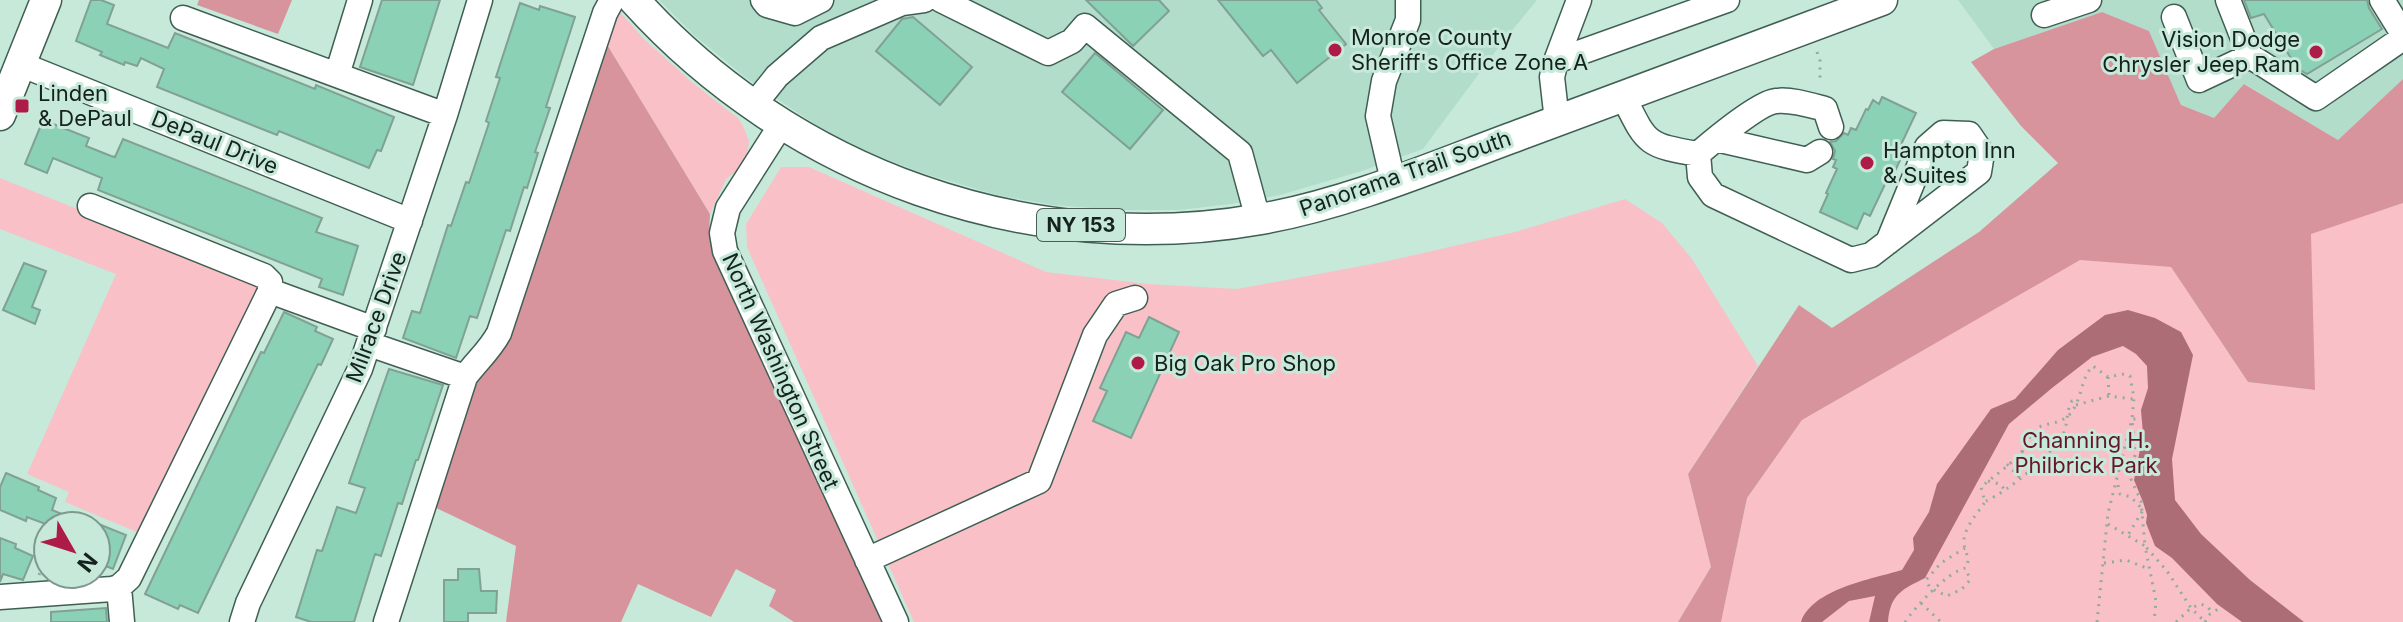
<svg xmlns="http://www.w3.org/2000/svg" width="2403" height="622" viewBox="0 0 2403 622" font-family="Inter,sans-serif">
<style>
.built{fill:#b3ddcb}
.green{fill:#f9c1c7}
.forest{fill:#d8949d}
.water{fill:#ad6d76}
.building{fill:#8ad1b5;stroke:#80a194;stroke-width:2}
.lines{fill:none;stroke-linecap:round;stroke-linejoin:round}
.minor-casing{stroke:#405f53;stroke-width:27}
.major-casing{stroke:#405f53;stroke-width:33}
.path{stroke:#90aca0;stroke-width:3;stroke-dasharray:2 6;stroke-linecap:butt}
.minor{stroke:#fff;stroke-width:24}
.major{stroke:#fff;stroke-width:30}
.poi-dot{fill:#ae1b47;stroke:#c6e9da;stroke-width:3}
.labels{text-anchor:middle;stroke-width:6;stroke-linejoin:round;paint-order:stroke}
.shield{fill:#c6e9da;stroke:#4a5e56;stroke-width:2}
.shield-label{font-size:20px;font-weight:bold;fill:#15221d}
.poi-label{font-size:22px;fill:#15221d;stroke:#c6e9da;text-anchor:start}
.street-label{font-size:22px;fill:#15221d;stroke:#c6e9da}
.park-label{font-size:22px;fill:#67172b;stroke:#c6e9da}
</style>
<rect width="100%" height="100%" fill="#c6e9da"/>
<path class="built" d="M659,0H1537L1501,44L1423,149L1362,171L1280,195L1231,204L1179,210H1120L1053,205L997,195L922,173L862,150L816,125L746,78L694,35Z
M1958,0H2403V79L2338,140L2245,84L2214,118L2181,105L2149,31L2102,12L1994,49Z"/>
<path class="green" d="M621,13L644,39L693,83L739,119L744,128L749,141L747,156L742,167L726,179L710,214L603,38Z
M781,167H809L1046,272L1148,284L1237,289L1388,261L1515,232L1625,199L1662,223L1692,259L1758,366L1688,474L1711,567L1678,622H914L747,247L746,224Z
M0,178L262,283L144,535L65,502L69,492L27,474L116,274L0,229Z
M2403,203V622H1721L1747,498L1802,420L2080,259L2171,267L2248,382L2314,390L2310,233Z"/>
<path class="forest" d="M199,0H292L278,34L197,5Z
M2102,12L2149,31L2181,105L2214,118L2244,84L2338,140L2403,79V203L2311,234L2315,390L2248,382L2171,267L2080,260L1802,420L1747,498L1721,622H1678L1711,567L1688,474L1799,305L1832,328L1979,232L2058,163L2021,126L1971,62L1994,49Z
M603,38L710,214C708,244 712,257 730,282L888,622H794L769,606L776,590L736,569L711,617L638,584L621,622H506L516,546L430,505Z"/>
<path class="water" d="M2128,310L2155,318L2181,332L2193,355L2172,459L2175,500L2201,534L2250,580L2304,622H2242L2217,604L2172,558L2155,546L2146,523L2147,515L2143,502L2134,480L2143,434L2141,410L2148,388L2147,366L2136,354L2123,346L2092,357L2052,388L2009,424L1925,578C1903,589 1890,594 1888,622H1869L1875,596L1849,601L1822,622H1801C1812,589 1872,579 1902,570L1914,550L1913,538L1929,512L1937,484L1991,409L2015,399L2058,350L2105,315Z"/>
<path class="building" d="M91,0H101L114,5L107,24L168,48L175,33L315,89L316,85L394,117L381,151L377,150L369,168L279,131L277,135L157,87L164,69L141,58L137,66L125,62L124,65L100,55L102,52L76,41Z
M382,0H440L413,85L360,67Z
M1086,0H1159L1169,11L1133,46Z
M1218,0H1316L1322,8L1319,10L1346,44L1297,83L1271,50L1263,56Z
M2244,0H2367L2369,8L2382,29L2307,74L2297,68L2264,14L2251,18Z
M520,3L539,10L540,6L575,17L546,107L550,108L535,152L538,153L527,188L524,187L510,231L506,230L477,318L470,316L456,358L403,338L412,311L420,313L448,225L451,226L466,182L469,183L489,123L486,121L500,78L496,77Z
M913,17L972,67L940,105L876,51L902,19Z
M1095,53L1163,110L1130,149L1062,92Z
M1882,97L1916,113L1898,151L1903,154L1890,182L1887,180L1870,216L1864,213L1857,229L1820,212L1828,194L1826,193L1837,169L1833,167L1836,160L1833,159L1835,151L1830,142L1836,141L1844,133L1848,135L1851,128L1856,130L1866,109L1868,110L1873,100L1879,104Z
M43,120L89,138L86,146L111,156L115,157L123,139L322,218L316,232L358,246L343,295L319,287L322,279L98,190L102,178L53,158L47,173L25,164Z
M24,263L46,271L32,307L40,310L35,324L3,310Z
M284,312L317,327L315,331L333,339L321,365L318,364L198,613L180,605L178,609L145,594L261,352L264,353Z
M1149,317L1179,332L1131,438L1093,421L1107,391L1100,388L1126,332L1139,338Z
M389,369L443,385L418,460H416L402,504L398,503L381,556L375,554L354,622H311L296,617L317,550L322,551L337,507L356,513L365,488L349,483Z
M6,473L39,487L38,490L56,498L52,510L90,526H51L27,517L26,521L0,510V487Z
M96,523L126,535L113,569L96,562Z
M0,538L16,544L15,548L33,556L23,580L3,574L0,582Z
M458,569H479L481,591H497L496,613H468V622H444V580H458Z
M106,608L107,622H51V612Z"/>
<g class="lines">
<defs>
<path id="minor" d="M763,0L767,5L795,13L821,0
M941,0L1048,53L1072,41L1085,26L1240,153L1258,219
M2382,0L2403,34
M2044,15L2089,0
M2174,17L2199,80L2250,56L2228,0
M183,18L445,115
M2250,56L2316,98L2403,38
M1556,61L1727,0
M20,64L410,221
M337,75L360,0
M1623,96C1647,144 1645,145 1698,154C1712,142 1760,102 1776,101C1791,99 1810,105 1825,109L1831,127
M753,106L777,76L821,38L902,3L924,0
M1557,121L1552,77L1556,61L1579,0
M781,125L728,208L722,233L725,251L896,622
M1716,139L1807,160L1820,152
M1698,154L1700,177L1713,195L1851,260L1871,255L1979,172L1982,153L1969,134L1943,133L1927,147L1888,242
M1393,181L1378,116L1384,81L1408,20V0
M270,291L374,329
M369,344L465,377
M867,560L1039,481L1095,335L1116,304L1135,298
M119,587L122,622
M0,597L112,589L119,587L129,578L270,291V282L264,276L90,206
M242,622L248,603L360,369L445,115L480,0
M386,622L465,377C476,362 490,350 499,333L605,13L612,0"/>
<path id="major" d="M634,0C791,174 1029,260 1261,219C1350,203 1435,166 1519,135C1640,90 1761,45 1882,0
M0,115L46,0"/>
</defs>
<use href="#minor" class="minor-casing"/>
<use href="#major" class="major-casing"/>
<path class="path" d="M1817,52L1820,61V78
M2108,377L2109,396
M2076,405L2109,396L2133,399
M2022,451L2033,466
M2007,464L2020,478
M1988,481L2000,484L2005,490
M2118,485L2120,494L2131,497L2143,510L2128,535
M1986,501C2007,492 2055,453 2064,432C2068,422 2066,411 2072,401H2078
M2108,524L2145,546L2156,601L2154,622
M59,526L62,516
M1965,548L1941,563L1926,580L1930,588L1947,596L1962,589L1970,580L1966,568
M2104,563L2126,560L2149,569
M39,575L48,553
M1921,603L1941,622
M1905,622C1916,606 1948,571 1966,568C1971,557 1965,555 1964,543C1963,529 1977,514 1985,502L1981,487C1994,476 2012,464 2023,450C2028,443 2029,435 2036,429C2045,422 2057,426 2069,415C2083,400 2080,378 2093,366L2108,377L2124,374L2130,376L2134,398L2132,419L2135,455L2131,479L2141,501L2145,546L2167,571L2191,608L2205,622
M2097,622L2108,513L2132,419H2139
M2176,622L2191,608L2201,604L2208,607L2212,613
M2205,622L2210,614L2218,609"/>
<use href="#minor" class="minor"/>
<use href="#major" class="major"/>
</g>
<g class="poi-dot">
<circle cx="1335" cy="50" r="8"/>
<circle cx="2316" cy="52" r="8"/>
<rect x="14" y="98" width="16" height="16" rx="4"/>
<circle cx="1867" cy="163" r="8"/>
<circle cx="1138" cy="363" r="8"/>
</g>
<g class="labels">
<rect class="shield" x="1037" y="209" width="88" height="32" rx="6"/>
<g class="shield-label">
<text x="1081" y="232">NY 153</text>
</g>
<g class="poi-label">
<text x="1351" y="45">Monroe County<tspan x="1351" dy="25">Sheriff's Office Zone A</tspan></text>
<text x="2300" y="47" text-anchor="end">Vision Dodge<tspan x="2300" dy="25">Chrysler Jeep Ram</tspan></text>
<text x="38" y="101">Linden<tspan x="38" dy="25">&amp; DePaul</tspan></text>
<text x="1883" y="158">Hampton Inn<tspan x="1883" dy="25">&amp; Suites</tspan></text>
<text x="1154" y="371">Big Oak Pro Shop</text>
</g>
<g class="street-label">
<text transform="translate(215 142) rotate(22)" y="8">DePaul Drive</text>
<text transform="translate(1405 173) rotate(-19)" y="8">Panorama Trail South</text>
<text transform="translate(376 317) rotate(-70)" y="8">Milrace Drive</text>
<text transform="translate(781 371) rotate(66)" y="8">North Washington Street</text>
</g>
<g class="park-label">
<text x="2086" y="448">Channing H.<tspan x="2086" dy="25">Philbrick Park</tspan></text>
</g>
</g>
<g transform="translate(72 550) rotate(129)"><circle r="38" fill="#c6e9da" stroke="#7f998e" stroke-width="2"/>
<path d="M0-6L14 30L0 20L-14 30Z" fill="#ae1b47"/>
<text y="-12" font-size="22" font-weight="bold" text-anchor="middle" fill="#15221d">N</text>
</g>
</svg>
